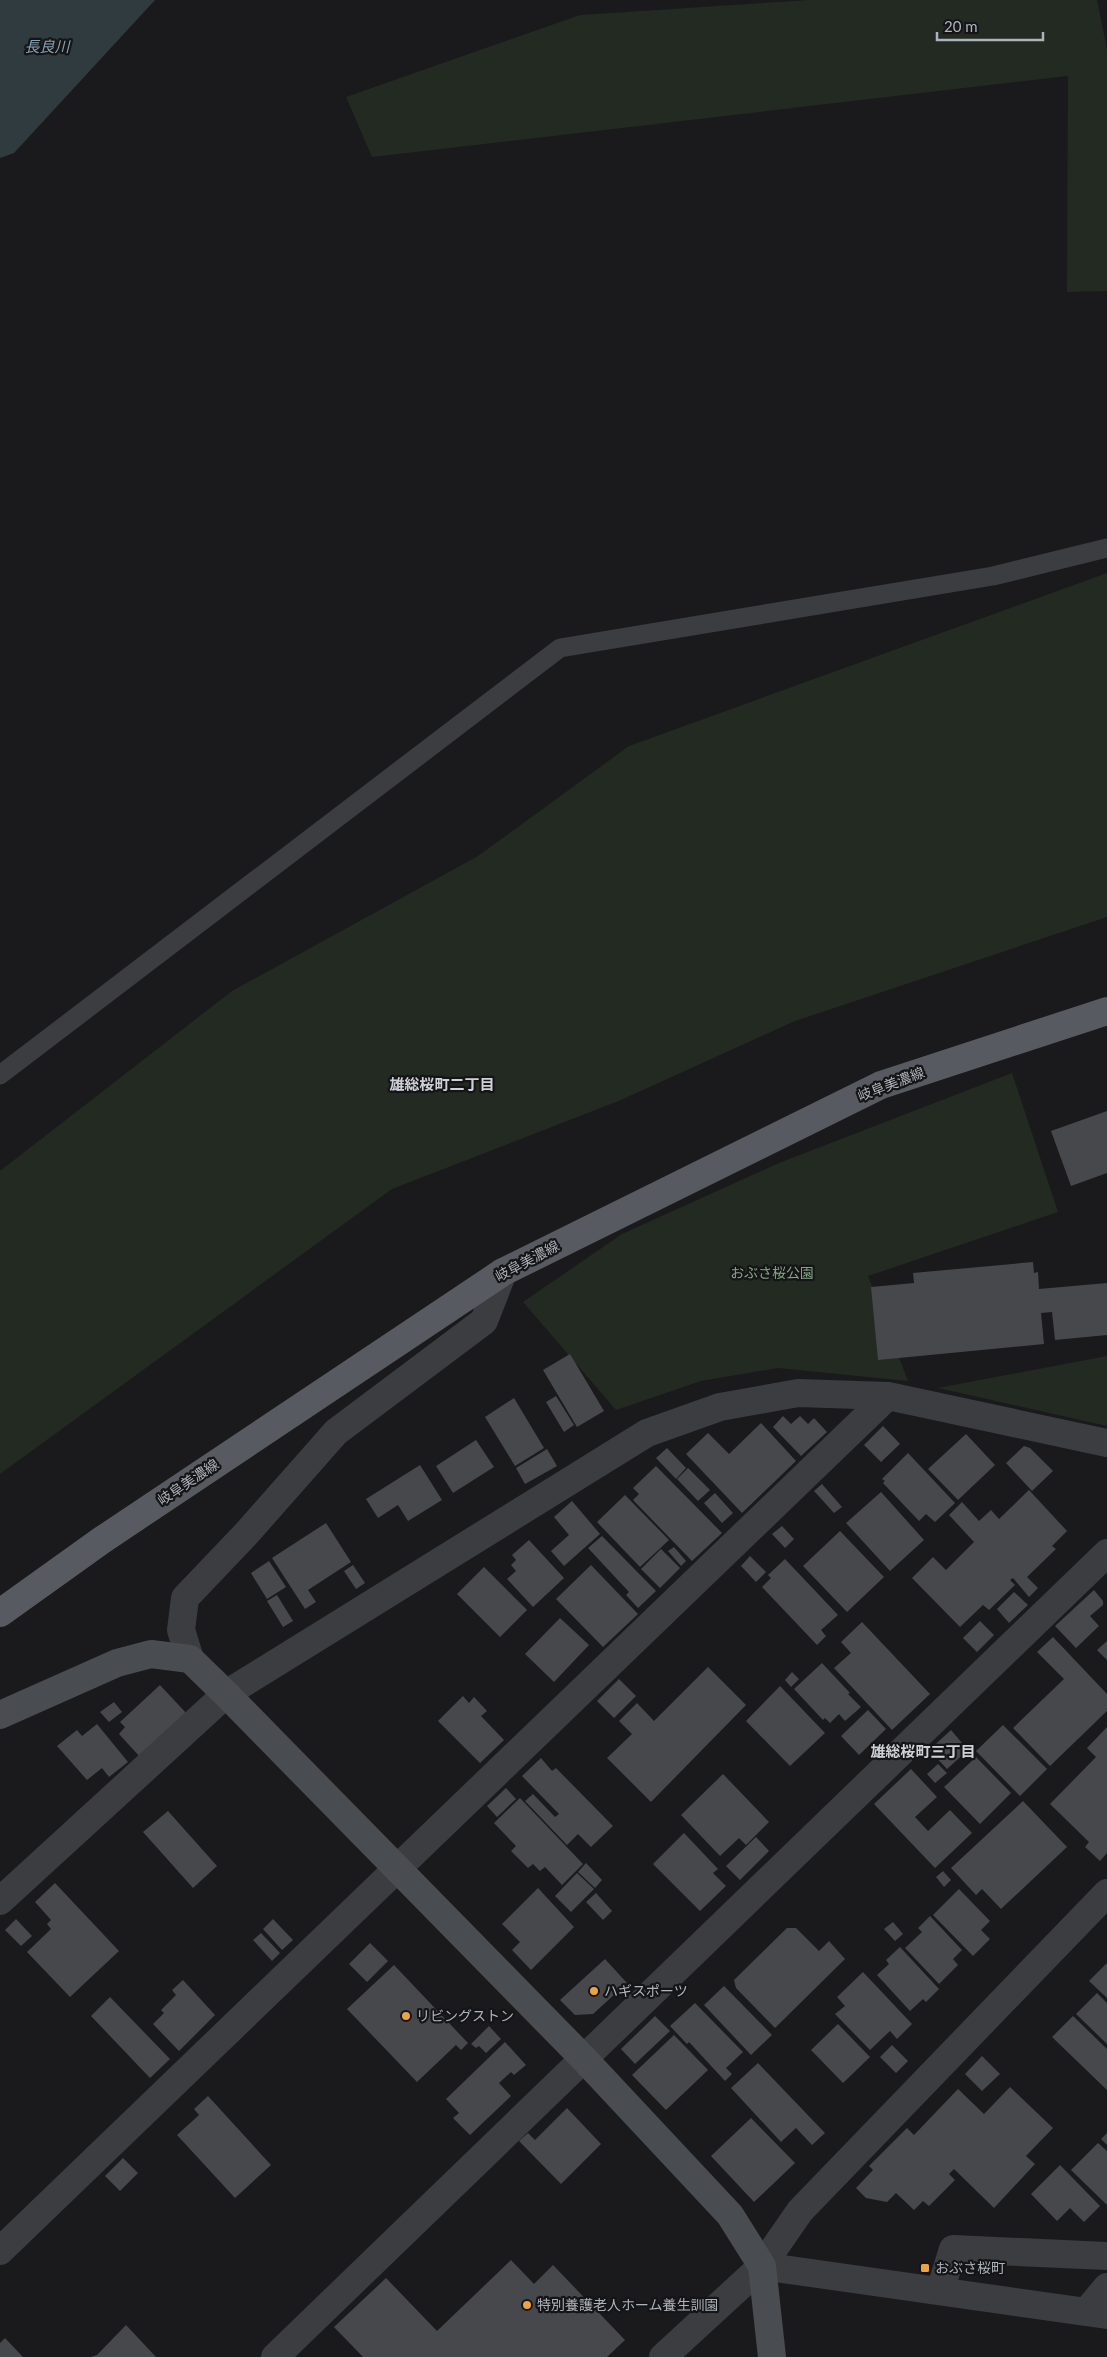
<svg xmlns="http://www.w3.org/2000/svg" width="1107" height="2357" viewBox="0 0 1107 2357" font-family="Lato,'Noto Sans JP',sans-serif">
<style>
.green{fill:#222a22}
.water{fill:#303b40}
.building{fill:#47484c}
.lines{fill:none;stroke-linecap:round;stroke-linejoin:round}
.lane{stroke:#3b3d41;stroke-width:19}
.street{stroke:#3b3d41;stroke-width:28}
.secondary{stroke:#494c51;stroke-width:28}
.primary{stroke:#575a60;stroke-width:28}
.poi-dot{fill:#eca343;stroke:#151517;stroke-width:2}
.labels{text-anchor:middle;stroke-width:4.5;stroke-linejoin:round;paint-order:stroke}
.street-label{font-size:14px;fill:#adb3bb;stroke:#151517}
.park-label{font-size:14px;fill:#86a585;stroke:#151517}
.poi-label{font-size:14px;fill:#adb3bb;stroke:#151517;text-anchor:start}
.water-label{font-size:15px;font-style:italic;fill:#86a3b4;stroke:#151517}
.neighbourhood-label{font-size:15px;font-weight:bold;fill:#ced1d7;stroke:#151517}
</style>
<rect width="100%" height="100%" fill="#1a1a1c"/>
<path class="green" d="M809,0H1097L1107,49V291L1067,292L1068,76L372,157L346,97L580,15Z
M1107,573V917L795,1021L621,1100L392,1189L0,1474V1171L232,991L478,856L629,746Z
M1012,1073L1058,1212L868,1276L908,1381L778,1368L701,1381L616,1410L523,1302L622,1234L779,1163Z
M1107,1356V1426L938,1388Z"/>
<path class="water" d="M0,0H155L14,153L0,158Z"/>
<path class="building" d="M1107,1111V1173L1071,1186L1051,1131Z
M1033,1262L1034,1273L1038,1272L1039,1289L1107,1283V1335L1055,1340L1052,1312L1041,1313L1044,1344L878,1360L871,1287L914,1283L913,1273Z
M570,1354L604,1411L577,1427L543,1370Z
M556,1396L574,1425L564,1432L546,1402Z
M514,1398L544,1448L515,1466L485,1417Z
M783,1416L791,1424L800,1416L808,1424L814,1418L827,1432L801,1456L773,1427Z
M761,1423L796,1461L742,1513L686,1454L708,1433L729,1454Z
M883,1426L900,1444L881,1462L864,1445Z
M966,1434L995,1465L958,1500L928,1469Z
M476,1440L494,1467L453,1493L436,1466Z
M1024,1446L1030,1448L1053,1471L1032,1491L1006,1463Z
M667,1448L686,1468L676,1479L656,1458Z
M547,1449L557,1466L525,1484L516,1468Z
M908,1453L955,1503L935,1522L926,1514L919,1521L883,1483L885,1481L882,1479Z
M420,1465L442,1500L408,1521L398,1505L378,1518L366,1499Z
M656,1466L722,1533L692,1561L633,1500L639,1494L633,1488Z
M688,1468L710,1490L698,1501L677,1479Z
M822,1484L842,1507L834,1513L814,1491Z
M1029,1490L1067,1531L1052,1546L1056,1549L1027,1577L1038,1588L1029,1597L1013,1578L1010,1580L1015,1585L989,1610L983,1605L960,1627L912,1578L933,1557L946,1570L974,1542L949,1515L962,1502L979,1521L991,1510L999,1519Z
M881,1492L924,1540L890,1571L846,1523Z
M715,1493L733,1513L722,1523L704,1503Z
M625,1495L669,1540L640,1567L597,1522Z
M572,1501L600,1534L564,1566L551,1551L569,1535L554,1517Z
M326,1523L351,1562L308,1590L316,1602L305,1609L272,1558Z
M782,1526L794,1539L785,1548L772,1534Z
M840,1531L884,1577L847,1612L803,1566Z
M602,1536L656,1591L638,1608L626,1595L629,1592L588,1548Z
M529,1540L564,1578L533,1607L507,1579L516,1571L511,1565L516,1560L512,1555Z
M674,1547L686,1561L681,1566L668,1551Z
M661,1549L680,1568L660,1588L641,1569Z
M750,1556L766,1572L756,1582L741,1566Z
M785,1559L838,1615L821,1630L826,1636L817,1645L762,1587L771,1578L768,1575Z
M269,1561L286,1587L267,1599L251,1573Z
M353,1565L365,1583L356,1589L344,1571Z
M591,1565L638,1614L603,1647L556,1599Z
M484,1567L527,1610L500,1637L457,1594Z
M1094,1590L1103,1601V1605L1090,1616L1099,1626L1076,1648L1055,1626Z
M1014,1592L1028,1605L1009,1623L997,1609Z
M277,1595L293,1621L283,1627L267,1601Z
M560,1618L589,1645L554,1682L525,1654Z
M980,1621L994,1635L977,1652L963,1638Z
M862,1622L930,1694L892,1730L834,1668L851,1653L841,1642Z
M1053,1637L1107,1694V1711L1050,1766L1013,1728L1064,1679L1037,1652Z
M1107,1641V1660L1097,1650Z
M822,1663L850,1693L848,1694L861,1707L845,1721L839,1714L830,1723L825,1718L823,1720L794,1689Z
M708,1667L746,1705L651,1802L607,1758L632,1734L619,1721L637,1703L654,1721Z
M792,1672L799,1679L791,1687L785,1680Z
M619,1679L636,1696L614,1718L597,1701Z
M160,1685L187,1714L140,1757L119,1734L125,1727L120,1722Z
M780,1686L825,1733L790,1766L746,1721Z
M463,1696L469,1703L474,1697L487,1711L481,1716L504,1740L480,1763L438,1721Z
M114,1702L122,1712L109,1722L100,1712Z
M868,1710L886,1729L859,1755L841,1736Z
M97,1724L128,1762L109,1777L102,1768L87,1780L57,1746L77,1730L82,1736Z
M1003,1725L1047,1769L1020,1796L976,1751Z
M1107,1727V1853L1100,1861L1085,1847L1089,1842L1050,1804L1096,1757L1087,1748Z
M951,1730L968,1750L947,1769L929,1750Z
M976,1757L1011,1793L980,1824L944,1787Z
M541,1758L552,1771L556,1768L613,1826L591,1847L578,1834L567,1845L525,1801L533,1794L555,1817L559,1814L522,1776Z
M938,1764L947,1773L935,1783L927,1774Z
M911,1769L937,1797L915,1817L928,1831L950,1810L972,1833L935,1868L874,1804Z
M723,1774L769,1822L746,1845L739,1838L720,1856L681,1815Z
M506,1788L516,1799L497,1817L487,1806Z
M520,1798L583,1864L562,1885L545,1867L540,1871L533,1864L528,1868L511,1851L516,1846L494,1823Z
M1023,1801L1067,1847L1001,1909L982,1889L976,1895L951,1868Z
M168,1811L217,1866L193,1888L143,1832Z
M684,1833L718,1869L713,1873L726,1886L700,1911L653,1864Z
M756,1837L769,1851L740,1880L726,1866Z
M586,1863L602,1880L595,1888L578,1872Z
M943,1871L951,1880L944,1887L936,1877Z
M577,1873L594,1889L571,1912L555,1896Z
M55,1883L119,1951L70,1997L27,1952L51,1929L47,1924L51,1920L35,1902Z
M538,1888L574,1927L531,1970L512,1950L520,1942L502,1924Z
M959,1889L990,1921L981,1930L990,1939L973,1956L933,1915Z
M596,1893L612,1911L603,1920L586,1902Z
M930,1916L962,1950L953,1959L958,1965L939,1984L905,1948L922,1932L918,1928Z
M16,1919L32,1936L21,1946L5,1930Z
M273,1919L293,1940L282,1950L263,1929Z
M893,1922L903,1934L895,1941L884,1929Z
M787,1928H796L819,1951L829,1941L845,1959L775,2028L736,1988L734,1980Z
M261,1933L280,1953L272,1961L253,1940Z
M370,1943L388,1961L367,1982L349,1964Z
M900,1947L939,1989L926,2002L923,1999L910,2011L877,1975L889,1964L886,1960Z
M605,1959L627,1983L593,2014L575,2015L560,2000Z
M1107,1963V1998L1089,1981Z
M394,1965L468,2043L461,2050L456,2045L417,2082L347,2009Z
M863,1972L912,2024L897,2039L890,2031L870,2050L835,2014L845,2006L837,1997Z
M183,1980L215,2015L179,2051L153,2024L164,2013L161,2010L176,1995L172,1990Z
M724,1986L772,2035L751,2055L704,2005Z
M1097,1993L1107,2003V2044L1076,2014Z
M110,1997L170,2059L150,2078L91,2016Z
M695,2003L743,2052L726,2068L732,2074L725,2081L689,2042L687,2044L670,2026Z
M655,2016L670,2031L635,2064L621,2049Z
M1073,2016L1107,2049V2090L1052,2037Z
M838,2024L870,2057L843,2083L811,2050Z
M489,2026L501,2039L486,2053L479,2046L476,2048L471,2044Z
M674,2035L708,2070L666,2110L632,2075Z
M505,2042L526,2065L514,2075L511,2072L499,2083L511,2096L470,2135L453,2118L459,2113L446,2099Z
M892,2045L908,2061L896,2073L880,2057Z
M982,2056L1000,2074L982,2091L965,2074Z
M758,2063L825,2133L812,2145L796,2128L781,2142L731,2088Z
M1010,2087L1053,2128L1026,2156L1035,2164L994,2208L954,2169L949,2174L955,2180L929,2206L923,2201L914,2210L896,2193L887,2202L866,2198L856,2188L873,2170L869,2166L907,2128L914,2135L958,2089L984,2114Z
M208,2096L271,2165L235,2198L177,2135L199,2115L194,2109Z
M567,2108L601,2144L561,2184L519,2141L528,2133L535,2140Z
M751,2118L795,2163L754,2202L711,2156Z
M1107,2133V2145L1101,2139Z
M1098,2143L1107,2151V2205L1071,2170Z
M123,2158L138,2173L120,2191L105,2176Z
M1060,2165L1100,2206L1084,2222L1070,2208L1057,2221L1031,2194Z
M511,2260L534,2284L553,2265L625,2340L607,2357H363L334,2327L386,2278L437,2331Z
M126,2325L156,2357H91L97,2355Z
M5,2338L23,2357H0V2343Z"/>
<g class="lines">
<path class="lane" d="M0,1075L560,648L993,576L1107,548"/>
<path class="street" d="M190,1659L181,1630L185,1598L246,1534L336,1432L484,1321L503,1272
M0,1901L226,1694L647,1433L720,1407L798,1393L888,1396L1107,1443
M0,2251L888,1396
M762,2266L1107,2315
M940,2291L953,2249L1107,2256
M1086,2312L1107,2287
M275,2357L1107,1553
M663,2357L762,2266L800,2211L1107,1893"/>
<path class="secondary" d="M0,1715L117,1663L151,1654L190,1659L226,1694L585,2060L730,2215L762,2266L772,2357"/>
<path class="primary" d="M0,1613L102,1540L503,1272L881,1085L1107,1011"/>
</g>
<g class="poi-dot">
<circle cx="594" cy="1991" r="5"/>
<circle cx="406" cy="2016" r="5"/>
<rect x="920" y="2263" width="10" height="10" rx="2.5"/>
<circle cx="527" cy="2305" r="5"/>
</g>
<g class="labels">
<g class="street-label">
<text transform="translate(891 1084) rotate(-21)" y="5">岐阜美濃線</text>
<text transform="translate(527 1261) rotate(-28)" y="5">岐阜美濃線</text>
<text transform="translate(188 1482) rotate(-34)" y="5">岐阜美濃線</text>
</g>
<g class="park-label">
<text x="772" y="1278">おぶさ桜公園</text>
</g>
<g class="poi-label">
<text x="604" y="1996">ハギスポーツ</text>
<text x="416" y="2021">リビングストン</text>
<text x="935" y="2273">おぶさ桜町</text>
<text x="537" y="2310">特別養護老人ホーム養生訓園</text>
</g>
<g class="water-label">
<text x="47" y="52">長良川</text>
</g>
<g class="neighbourhood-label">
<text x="442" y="1090">雄総桜町二丁目</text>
<text x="923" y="1757">雄総桜町三丁目</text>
</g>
</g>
<path d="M937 32v8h106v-8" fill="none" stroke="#adb3bb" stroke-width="2.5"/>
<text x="944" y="32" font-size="15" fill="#adb3bb" stroke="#151517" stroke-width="4" paint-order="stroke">20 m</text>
</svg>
